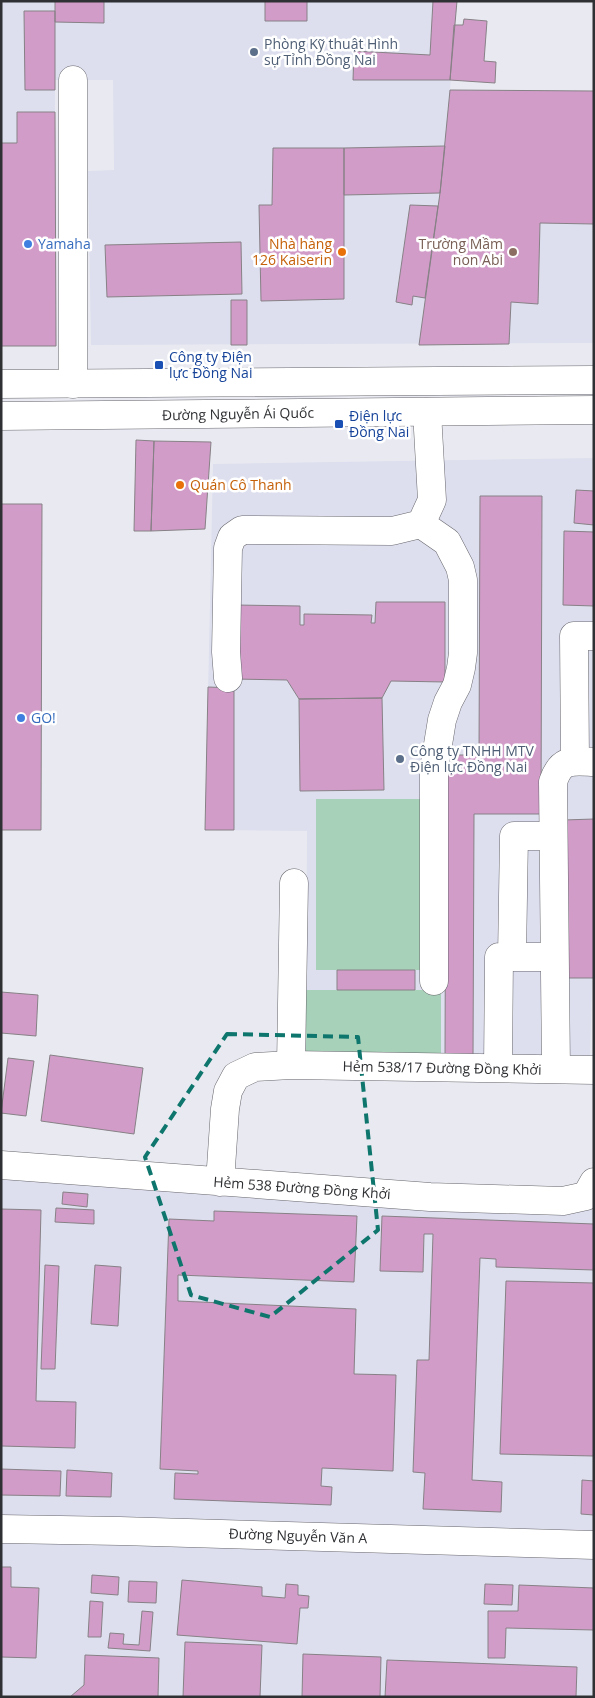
<svg xmlns="http://www.w3.org/2000/svg" width="595" height="1698" viewBox="0 0 595 1698" font-family="'Open Sans',sans-serif">
<style>
.built{fill:#dddfee}
.green{fill:#a8d1b9}
.building{fill:#d29cc9;stroke:#878186}
.lines{fill:none;stroke-linecap:round;stroke-linejoin:round}
.minor-casing{stroke:#66666d;stroke-width:29}
.major-casing{stroke:#66666d;stroke-width:29}
.minor{stroke:#fff;stroke-width:28}
.major{stroke:#fff;stroke-width:28}
.marked{fill:none;stroke:#0f766e;stroke-width:4;stroke-dasharray:10 6;stroke-linejoin:round}
.service-dot{fill:#5c6f8a;stroke:#fff;stroke-width:2}
.shop-dot{fill:#3f7fe0;stroke:#fff;stroke-width:2}
.food-dot{fill:#e8710a;stroke:#fff;stroke-width:2}
.education-dot{fill:#8d6e63;stroke:#fff;stroke-width:2}
.transit-dot{fill:#1a4fb4;stroke:#fff;stroke-width:2}
.labels{text-anchor:middle;stroke-width:5;stroke-linejoin:round;paint-order:stroke}
.service-label{font-size:14px;fill:#4e5e75;stroke:#fff;text-anchor:start}
.shop-label{font-size:14px;fill:#366cbe;stroke:#fff;text-anchor:start}
.food-label{font-size:14px;fill:#c56008;stroke:#fff;text-anchor:end}
.education-label{font-size:14px;fill:#785e54;stroke:#fff;text-anchor:end}
.transit-label{font-size:14px;fill:#164399;stroke:#fff;text-anchor:start}
.street-label{font-size:14px;fill:#2f3033;stroke:#fff}
</style>
<rect width="100%" height="100%" fill="#e9eaf1"/>
<path class="built" d="M1,1H457L450,90L594,91V343L91,345L88,171L114,170L113,80H55V112H17V143H1Z
M594,458V978H592L590,1061L445,1059L306,990L307,831L205,830L213,464Z
M1,1176L431,1206L594,1210V1697H1Z"/>
<path class="green" d="M316,799H423L424,970H316Z
M306,990H441V1059L305,1055Z"/>
<path class="building" d="M55,1H104V23L55,22Z
M265,1H307V21H265Z
M433,1H457L450,80H353L354,51L430,55Z
M24,11H55V90H25Z
M464,19L487,21L484,61L496,62L495,83L450,80L454,25H463Z
M450,90L594,91V224L540,223L538,304L511,302L509,344L419,345L440,193Z
M17,112H55L56,346H1V143H17Z
M445,146L440,193L344,195V148Z
M273,148H344V299L261,301L259,205H272Z
M410,205L438,206L425,298L413,296L412,305L396,302Z
M241,242L242,294L107,297L105,245Z
M231,300H247V345H231Z
M136,440L154,441L151,531H134Z
M154,441L211,442L205,529L151,531Z
M576,490L594,491V525L574,523Z
M480,496H542L541,814H474L473,1059H445L446,755H479Z
M1,504H42L41,830H1Z
M564,531L594,532V606L563,605Z
M376,602H445V682L391,681L382,698L299,699L287,680L234,679L235,605L300,606V625H304V614L372,615L371,623H375Z
M208,687L234,688V830H205Z
M382,698L384,790L300,791L299,699Z
M594,819V978H564V820Z
M337,970H415V990H337Z
M1,992L38,995L36,1036L1,1033Z
M50,1055L143,1068L134,1134L41,1121Z
M8,1058L34,1061L26,1116L1,1113Z
M63,1192L88,1194L87,1207L62,1204Z
M56,1208L94,1210V1224L55,1222Z
M1,1209L41,1210L36,1401L76,1402L75,1448L1,1446Z
M214,1211L357,1216L354,1282L178,1275V1301L356,1309L354,1374L396,1375L393,1471L322,1468L321,1486L332,1487L331,1505L174,1499L175,1473L198,1474V1471L160,1469L169,1219L214,1221Z
M382,1216L594,1224V1270L496,1267V1259L480,1258L472,1480L502,1482L501,1512L423,1509L425,1473L413,1472L417,1360H429L433,1234H424L423,1272L380,1271Z
M45,1265L59,1266L55,1369H41Z
M95,1265L121,1267L118,1326L91,1324Z
M506,1281L594,1283V1456L500,1454Z
M1,1469L61,1471L60,1496L1,1495Z
M67,1470L112,1473L111,1497L66,1496Z
M582,1480L594,1481V1515L581,1514Z
M1,1567H11V1587L39,1588L36,1658L1,1657Z
M92,1575L119,1577L118,1595L91,1593Z
M182,1580L262,1587V1596L285,1598L286,1584L298,1585V1595L309,1596L308,1608H300L297,1644L177,1635Z
M129,1581L157,1582L156,1603L128,1602Z
M485,1584L513,1585L512,1605L484,1604Z
M519,1585L594,1588V1630L506,1628L505,1658H488V1611H518Z
M90,1601L103,1602L101,1637H88Z
M142,1611L153,1612L150,1651L108,1648L110,1633L124,1634L123,1644L139,1645Z
M185,1642L262,1645L260,1697H183Z
M303,1654L381,1657L380,1697H302Z
M85,1655L159,1658L158,1697H70L84,1685Z
M387,1660L577,1667L576,1697H385Z"/>
<g class="lines">
<defs>
<path id="minor" d="M73,384V80
M421,524L447,542L460,567L463,580V653L461,668L457,685L448,702L442,720L434,769V981
M228,678L226,652L228,548L232,537L242,530L392,531L421,524L432,500L427,412
M575,761L574,636H594
M512,957L514,836H553
M291,1065L594,1070
M498,1068L499,957H554
M556,1069L553,782C561,758 572,761 594,762
M1,1165L430,1197L563,1201L586,1196L594,1182
M220,1182L225,1109L228,1091L236,1076L255,1067L291,1065L294,883
M1,1529L120,1531L594,1545"/>
<path id="major" d="M1,384L594,380
M1,416L594,410"/>
</defs>
<use href="#minor" class="minor-casing"/>
<use href="#major" class="major-casing"/>
<use href="#minor" class="minor"/>
<use href="#major" class="major"/>
</g>
<path class="marked" d="M227,1034L358,1037L378,1230L270,1317L191,1295L145,1157Z"/>
<g class="service-dot">
<circle cx="254" cy="52" r="5"/>
<circle cx="400" cy="759" r="5"/>
</g>
<g class="shop-dot">
<circle cx="28" cy="244" r="5"/>
<circle cx="21" cy="718" r="5"/>
</g>
<g class="food-dot">
<circle cx="342" cy="252" r="5"/>
<circle cx="180" cy="485" r="5"/>
</g>
<circle class="education-dot" cx="513" cy="252" r="5"/>
<g class="transit-dot">
<rect x="154" y="360" width="10" height="10" rx="2.5"/>
<rect x="334" y="419" width="10" height="10" rx="2.5"/>
</g>
<g class="labels">
<g class="service-label">
<text x="264" y="49">Phòng Kỹ thuật Hình<tspan x="264" dy="16">sự Tỉnh Đồng Nai</tspan></text>
<text x="410" y="756">Công ty TNHH MTV<tspan x="410" dy="16">Điện lực Đồng Nai</tspan></text>
</g>
<g class="shop-label">
<text x="38" y="249">Yamaha</text>
<text x="31" y="723">GO!</text>
</g>
<g class="food-label">
<text x="332" y="249">Nhà hàng<tspan x="332" dy="16">126 Kaiserin</tspan></text>
<text x="190" y="490" text-anchor="start">Quán Cô Thanh</text>
</g>
<g class="education-label">
<text x="503" y="249">Trường Mầm<tspan x="503" dy="16">non Abi</tspan></text>
</g>
<g class="transit-label">
<text x="169" y="362">Công ty Điện<tspan x="169" dy="16">lực Đồng Nai</tspan></text>
<text x="349" y="421">Điện lực<tspan x="349" dy="16">Đồng Nai</tspan></text>
</g>
<g class="street-label">
<text transform="translate(238 414) rotate(-1)" y="5">Đường Nguyễn Ái Quốc</text>
<text transform="translate(442 1068) rotate(1)" y="5">Hẻm 538/17 Đường Đồng Khởi</text>
<text transform="translate(302 1188) rotate(4)" y="5">Hẻm 538 Đường Đồng Khởi</text>
<text transform="translate(298 1536) rotate(2)" y="5">Đường Nguyễn Văn A</text>
</g>
</g>
<rect width="595" height="1698" fill="none" stroke="#2f3033" stroke-width="5"/>
</svg>
